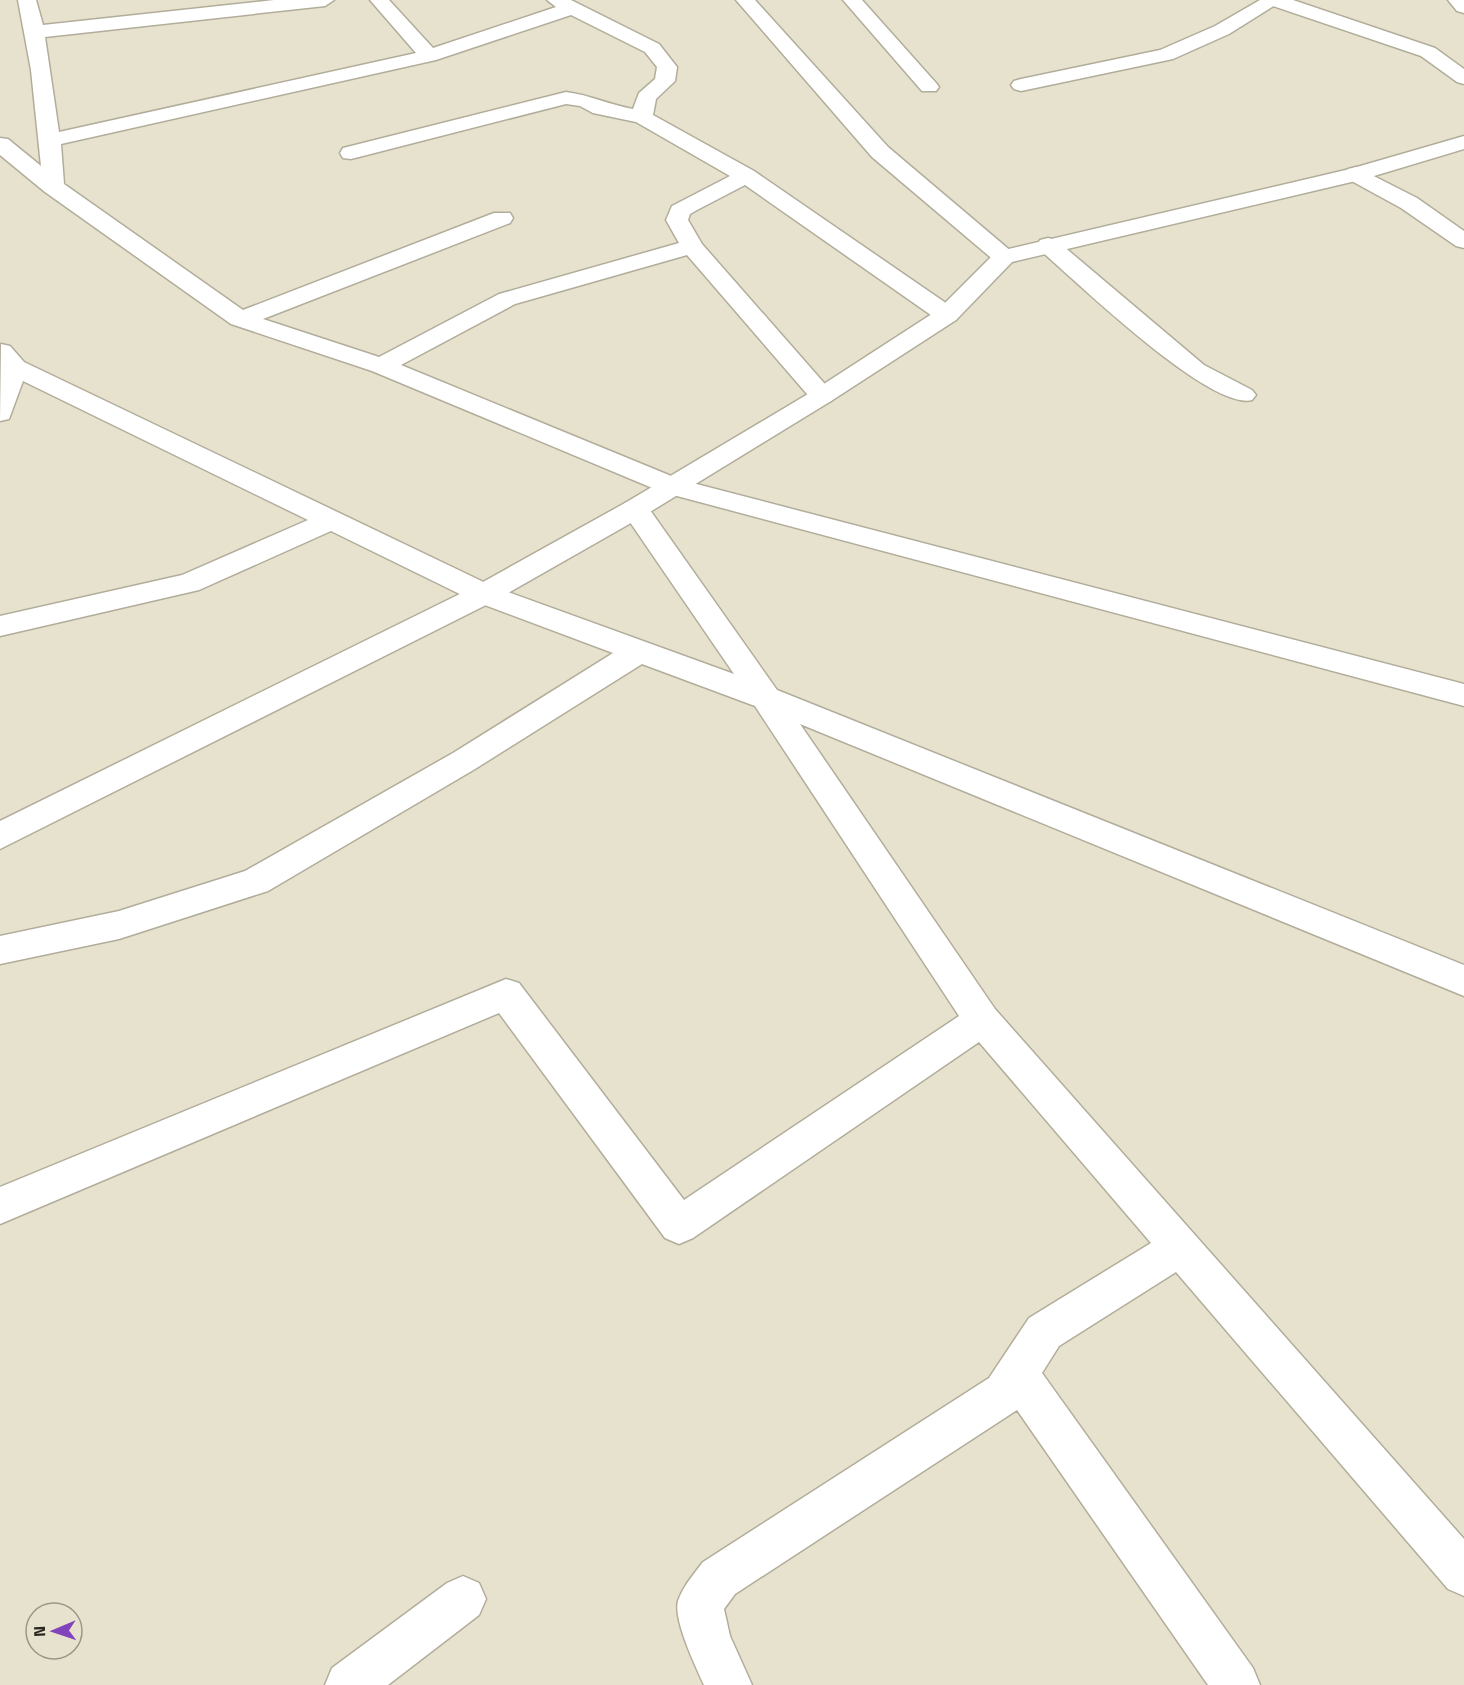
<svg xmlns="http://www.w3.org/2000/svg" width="1464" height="1685" viewBox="0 0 1464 1685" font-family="'Titillium Web',sans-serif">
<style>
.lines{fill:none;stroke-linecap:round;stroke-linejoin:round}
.street-casing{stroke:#b2ad9a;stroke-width:3}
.secondary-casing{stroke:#b2ad9a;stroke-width:3}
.street{fill:#fff;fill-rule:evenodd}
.secondary{fill:#fff;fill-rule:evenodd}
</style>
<rect width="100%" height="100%" fill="#e7e2ce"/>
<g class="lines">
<defs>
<path id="street" d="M18,0H36L43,25L274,0H334L325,6L45,37L59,132L416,53L370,0H389L433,48L556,7L547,0H571L659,44L677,67L675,81L656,99L653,115L754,171L956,310L959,315L956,320L947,322L938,320L745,185L697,210L690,214L688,220L702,244L831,391L835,396L831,401L822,404L813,401L687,255L515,304L401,365L681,480L1464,684V706L662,492L372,371L231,324L45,192L0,155V138L8,139L41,166L31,70ZM571,15L645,52L657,67L655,79L639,93L633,109C610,105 590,95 566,92L343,148L340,153L343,158L351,159L566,104L580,106L593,113L636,122L730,176L672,206L666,220L679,243L499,294L379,357L263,319L510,223L513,218L510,213H494L243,310L64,184L61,144L436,60Z
M736,0H755L888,147L1012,252L1016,257L1012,262H996L872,157Z
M843,0H862L936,83L939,87L936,91H922Z
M1260,0H1283L1229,34L1173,59L1021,91L1014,89L1011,85L1014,81L1021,79L1160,50L1215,26Z
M1448,0H1464V13L1457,11Z
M1356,167L1417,198L1464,231V248L1456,246L1401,208L1348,179L1345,174L1348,169Z
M1048,238L1056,240L1204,365L1252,390L1256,395L1252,400C1210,411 1076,281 1040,250L1037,245L1040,240Z
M1,344L10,346L24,362L494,587L734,674L621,509L625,503L635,500L645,503L777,690L1464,965V996L800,724L995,1009L1464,1539V1596L1448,1589L1176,1272L1059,1346L1042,1373L1253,1668L1260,1685H1208L1017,1410L735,1594L724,1609L730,1636L752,1685H704C696,1667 673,1620 678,1601C683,1586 694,1574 703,1562L989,1378L1029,1318L1151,1243L979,1042L693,1238L679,1244L665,1238L499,1013L0,1224V1187L506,979L519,983L684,1200L959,1016L755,706L642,664L475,769L268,891L119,939L0,964V936L119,911L245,871L453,753L613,653L474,601L331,531L199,590L0,636V616L182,575L308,520L23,381L9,419L0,421Z
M463,1576L479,1583L486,1599L479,1615L388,1685H325L332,1668L447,1583Z"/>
<path id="secondary" d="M1265,0H1293L1435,48L1464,69V84L1457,82L1421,56L1267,4Z
M1464,136V149L1364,179L1012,262L956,320L831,401L645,515L494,601L0,849V821L474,587L625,503L813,391L938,310L996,252L1350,169Z"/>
</defs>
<use href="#street" class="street-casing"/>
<use href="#secondary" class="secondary-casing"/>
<use href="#street" class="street"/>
<use href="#secondary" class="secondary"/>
</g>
<g transform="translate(54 1631) rotate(268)"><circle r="28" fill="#e7e2ce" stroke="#9b9788" stroke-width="1.5"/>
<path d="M0-4.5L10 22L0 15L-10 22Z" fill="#8144ba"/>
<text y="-9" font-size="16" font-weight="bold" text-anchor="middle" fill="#292720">N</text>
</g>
</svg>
